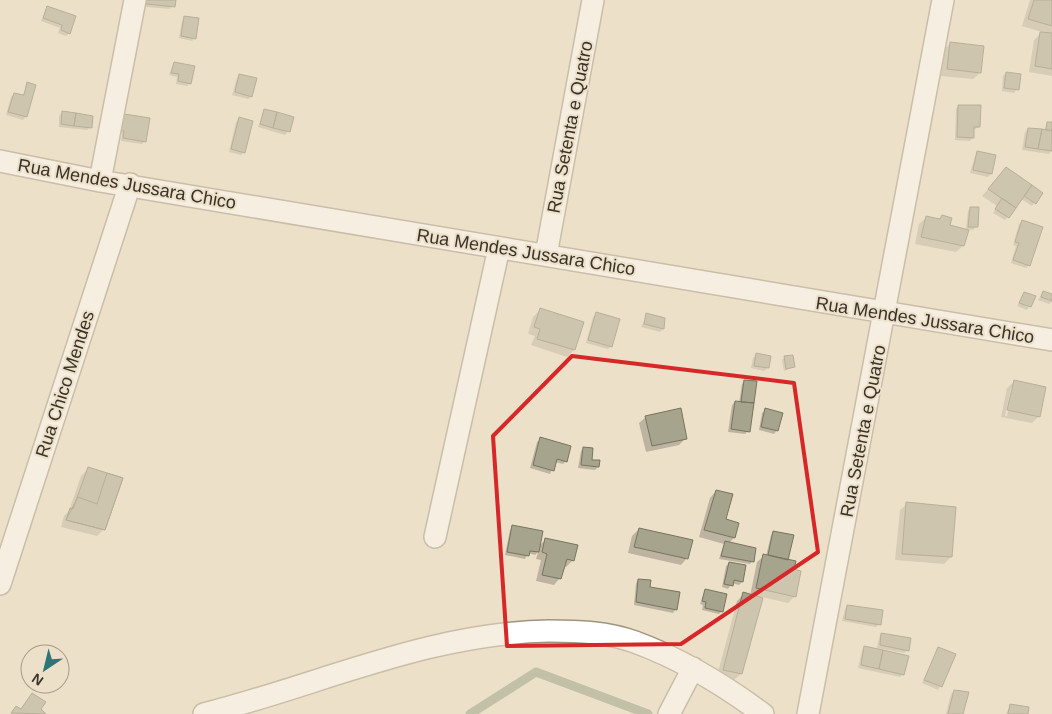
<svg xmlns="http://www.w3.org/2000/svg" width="1052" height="714" viewBox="0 0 1052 714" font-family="Arial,sans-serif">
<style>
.shadow{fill:#0003;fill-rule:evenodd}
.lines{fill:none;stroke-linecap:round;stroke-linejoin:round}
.stream{stroke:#909980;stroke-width:9}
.building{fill:#a6a48d;stroke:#77755f}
.minor-casing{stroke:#a0947f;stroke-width:24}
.minor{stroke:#fff;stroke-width:21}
.marked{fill:none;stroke:#d62828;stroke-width:4;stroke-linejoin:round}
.labels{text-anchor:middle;stroke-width:4;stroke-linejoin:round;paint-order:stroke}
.street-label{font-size:18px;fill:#38322a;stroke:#ede0c9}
</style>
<rect width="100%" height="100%" fill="#ede0c9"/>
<path class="shadow" d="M136,0H174L170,9L135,6Z
M1030,0H1052V76L1029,72L1034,40L1042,32L1022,26Z
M48,7L69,33L66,36L58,33L60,28L41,21Z
M185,18L195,38L192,41L179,38L182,21Z
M950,44L980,73L973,79L941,76L943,50Z
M174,63L190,83L187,86L176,84L177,77L169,75Z
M1006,73L1017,89L1014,93L1002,91L1003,76Z
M240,75L251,96L248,99L232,95L237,78Z
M28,84L26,116L23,120L6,115L11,97L14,94L22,96Z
M959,106L979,127L973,130V137L970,141L955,140L956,109Z
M265,110L288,131L285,135L258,127Z
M62,113L91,127L87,130L59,127V116Z
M116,118L145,141L142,144L121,141L122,134L113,132Z
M239,119L244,152L241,155L229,152L236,122Z
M1047,123L1052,124V150L1049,154L1022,150L1025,132L1028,129L1044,131Z
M978,152L991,174L988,177L970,173L975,156Z
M999,176L1041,193L1032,206L1021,199L1005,220L993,213L997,206L982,196Z
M971,208L976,227L973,230L967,229L963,246L956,252L915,244L919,224L926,218L938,220L942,216L949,226L966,230L968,211Z
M1022,221L1029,265L1026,268L1011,263L1016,246L1013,245L1019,224Z
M1043,292L1052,295V302L1049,304L1038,300Z
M1025,293L1034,297L1027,310L1017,306Z
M540,310L582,323L574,350L567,357L531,345L535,336L528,334L533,317Z
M596,314L611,346L608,349L586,343L593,317Z
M647,315L663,319V329L660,332L641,327Z
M756,355L768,368L764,371L751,368L753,358Z
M785,357L794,367L784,371L782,360Z
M745,381L748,431L745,434L728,432L732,405L735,402L739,403L742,384Z
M1014,382L1039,416L1032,423L1001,417L1007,388ZM1011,388H1013L1007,416H1005Z
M765,410L777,430L774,434L759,430L762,413Z
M646,417L686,438L679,445L646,452L639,423Z
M541,439L566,461L563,464L555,462L550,474L530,468L537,442Z
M584,448L590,461L598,462V467L595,470L578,468L581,451Z
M88,469L104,529L97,536L61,527L64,516L69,511L81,476Z
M716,491L724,520L734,538L729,543L753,561L750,564L719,559L724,544L699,537L710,498Z
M907,504L951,557L944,564L895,560L900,510Z
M513,527L539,546L546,539L573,560L566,567L564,566L560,578L554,585L536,581L541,560L536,559L538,552L535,555L528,553L525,559L505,555L510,530Z
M639,529L687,558L681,565L628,553L632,536Z
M774,532L792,570L795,596L788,603L762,597L741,674L734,680L717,676L737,601L744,594L750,596L757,562L764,556H766L771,535Z
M729,563L742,582L739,585L732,583L728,589L722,587L726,566Z
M639,580L676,609L673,613L634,605L636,583Z
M705,591L722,611L719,614L702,610L703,605L700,604Z
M848,606L879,624L876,627L842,621L845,609Z
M882,634L908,650L904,653L877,648L879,638Z
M865,648L903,674L900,677L858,668L862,651Z
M938,648L954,655L938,690L922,683Z
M954,691L962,714H946L951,694Z
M32,694L39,710L45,714H11L13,711L21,710Z
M1010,705L1026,714H1006Z"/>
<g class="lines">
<path class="stream" d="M470,714L536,672L648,714"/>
</g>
<path class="building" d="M138,0H176L175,7L138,3Z
M1034,0H1052V26L1028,19Z
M47,6L76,16L70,34L61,30L62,25L43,18Z
M184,16L199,18L196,39L181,36Z
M1040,32L1052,33V69L1035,66Z
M950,42L984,46L981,73L947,69Z
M174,62L195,66L191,84L178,81L179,74L171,73Z
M1006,72L1021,74L1019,90L1004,88Z
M239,74L257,78L252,97L235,92Z
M27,82L36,85L27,117L8,112L14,93L24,95Z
M958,105H981L980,127H974V138L957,137Z
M264,109L277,112L273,128L260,124Z
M62,111L76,113L74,126L61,124Z
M277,112L294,117L290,132L273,128Z
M76,113L93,116L92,128L74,126Z
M118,113L150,118L146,142L123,138L124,131L116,129Z
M239,117L253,121L245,153L231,149Z
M1047,122H1052V131L1046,129Z
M1028,128L1042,129L1038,149L1025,147Z
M1042,129L1052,131V151L1038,149Z
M977,151L996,155L992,174L973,170Z
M1006,167L1032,185L1016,208L988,189Z
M1032,185L1043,193L1036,204L1024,196Z
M1002,198L1016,208L1009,218L995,209Z
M970,207H979L978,227H968Z
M942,215L952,218L950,225L969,230L964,246L921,237L926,216L940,219Z
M1022,220L1043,227L1030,266L1013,260L1019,243L1015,242Z
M1043,291L1052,294V301L1041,297Z
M1024,292L1036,296L1031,307L1019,303Z
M540,308L584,322L575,350L537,339L540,329L534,327Z
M596,312L620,319L612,347L588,340Z
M646,313L665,318L664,329L644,324Z
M756,353L771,356L769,368L754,366Z
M793,355L795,367L786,369L784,356Z
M744,380L757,381L754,403L741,402Z
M1014,380L1046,387L1040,417L1007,410Z
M735,401L754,403L750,432L731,429Z
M681,408L687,439L652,446L645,416Z
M765,408L783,413L778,431L761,427Z
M540,437L571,446L567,462L557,459L554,471L533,465Z
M583,447L593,448L592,460H600L599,467L581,465Z
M88,467L123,478L105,530L66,520L70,508L73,509Z
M107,473L123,478L105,530L66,520L78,497L97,504Z
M716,490L733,494L726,519L739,523L735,538L704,530Z
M906,502L956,507L952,557L902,554Z
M512,525L543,531L539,552L530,551L529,556L507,552Z
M639,528L693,540L688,559L634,547Z
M773,531L794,535L788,560L768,555Z
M545,538L578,545L574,561L567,559L561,579L542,575L547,554L542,552Z
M725,541L756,548L754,562L721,556Z
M763,554L796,561L794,569L801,571L796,597L756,588Z
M729,562L746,565L743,582L734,580L733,586L724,584Z
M638,579L651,580L650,587L680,592L677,610L636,602Z
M705,589L727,594L723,612L705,608L706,602L702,601Z
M743,592L763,598L742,674L723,670Z
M847,605L883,610L881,625L845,619Z
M881,633L911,638L909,651L880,645Z
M864,646L883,650L879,669L861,665Z
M938,647L956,654L942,687L924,680Z
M883,650L909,656L904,675L879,669Z
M954,690L969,692L963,714H948Z
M32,693L46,702L41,709L46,714L11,713L16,706L21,709Z
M1010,704L1029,707L1028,714H1008Z"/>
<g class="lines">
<defs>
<path id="minor" d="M0,161L100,181L1052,340
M100,181L135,0
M546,255L593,0
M435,537L499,248
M0,584L130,184
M204,714C319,685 428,633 549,631C578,631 607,632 635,642C681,659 724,685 763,714
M669,714L693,668
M808,714L943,0"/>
</defs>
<use href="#minor" class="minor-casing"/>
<use href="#minor" class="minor"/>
</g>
<path d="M0 0H1052V714H0ZM572,356L794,383L818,552L681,644L507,646L493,436Z" fill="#ede0c9" fill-opacity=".55" fill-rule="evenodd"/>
<path class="marked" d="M572,356L794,383L818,552L681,644L507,646L493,436Z"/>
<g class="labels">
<g class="street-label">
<text transform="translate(570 127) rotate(-79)" y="6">Rua Setenta e Quatro</text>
<text transform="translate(127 184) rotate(10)" y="6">Rua Mendes Jussara Chico</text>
<text transform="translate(526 252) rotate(9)" y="6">Rua Mendes Jussara Chico</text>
<text transform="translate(925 320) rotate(9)" y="6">Rua Mendes Jussara Chico</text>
<text transform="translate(65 384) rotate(-72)" y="6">Rua Chico Mendes</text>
<text transform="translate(863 431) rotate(-79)" y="6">Rua Setenta e Quatro</text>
</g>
</g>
<g transform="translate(45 669) rotate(215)"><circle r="24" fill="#ede0c9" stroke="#a59a89"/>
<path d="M0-4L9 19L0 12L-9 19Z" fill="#2c767a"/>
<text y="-8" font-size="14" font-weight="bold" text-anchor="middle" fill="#38322a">N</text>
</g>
</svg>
